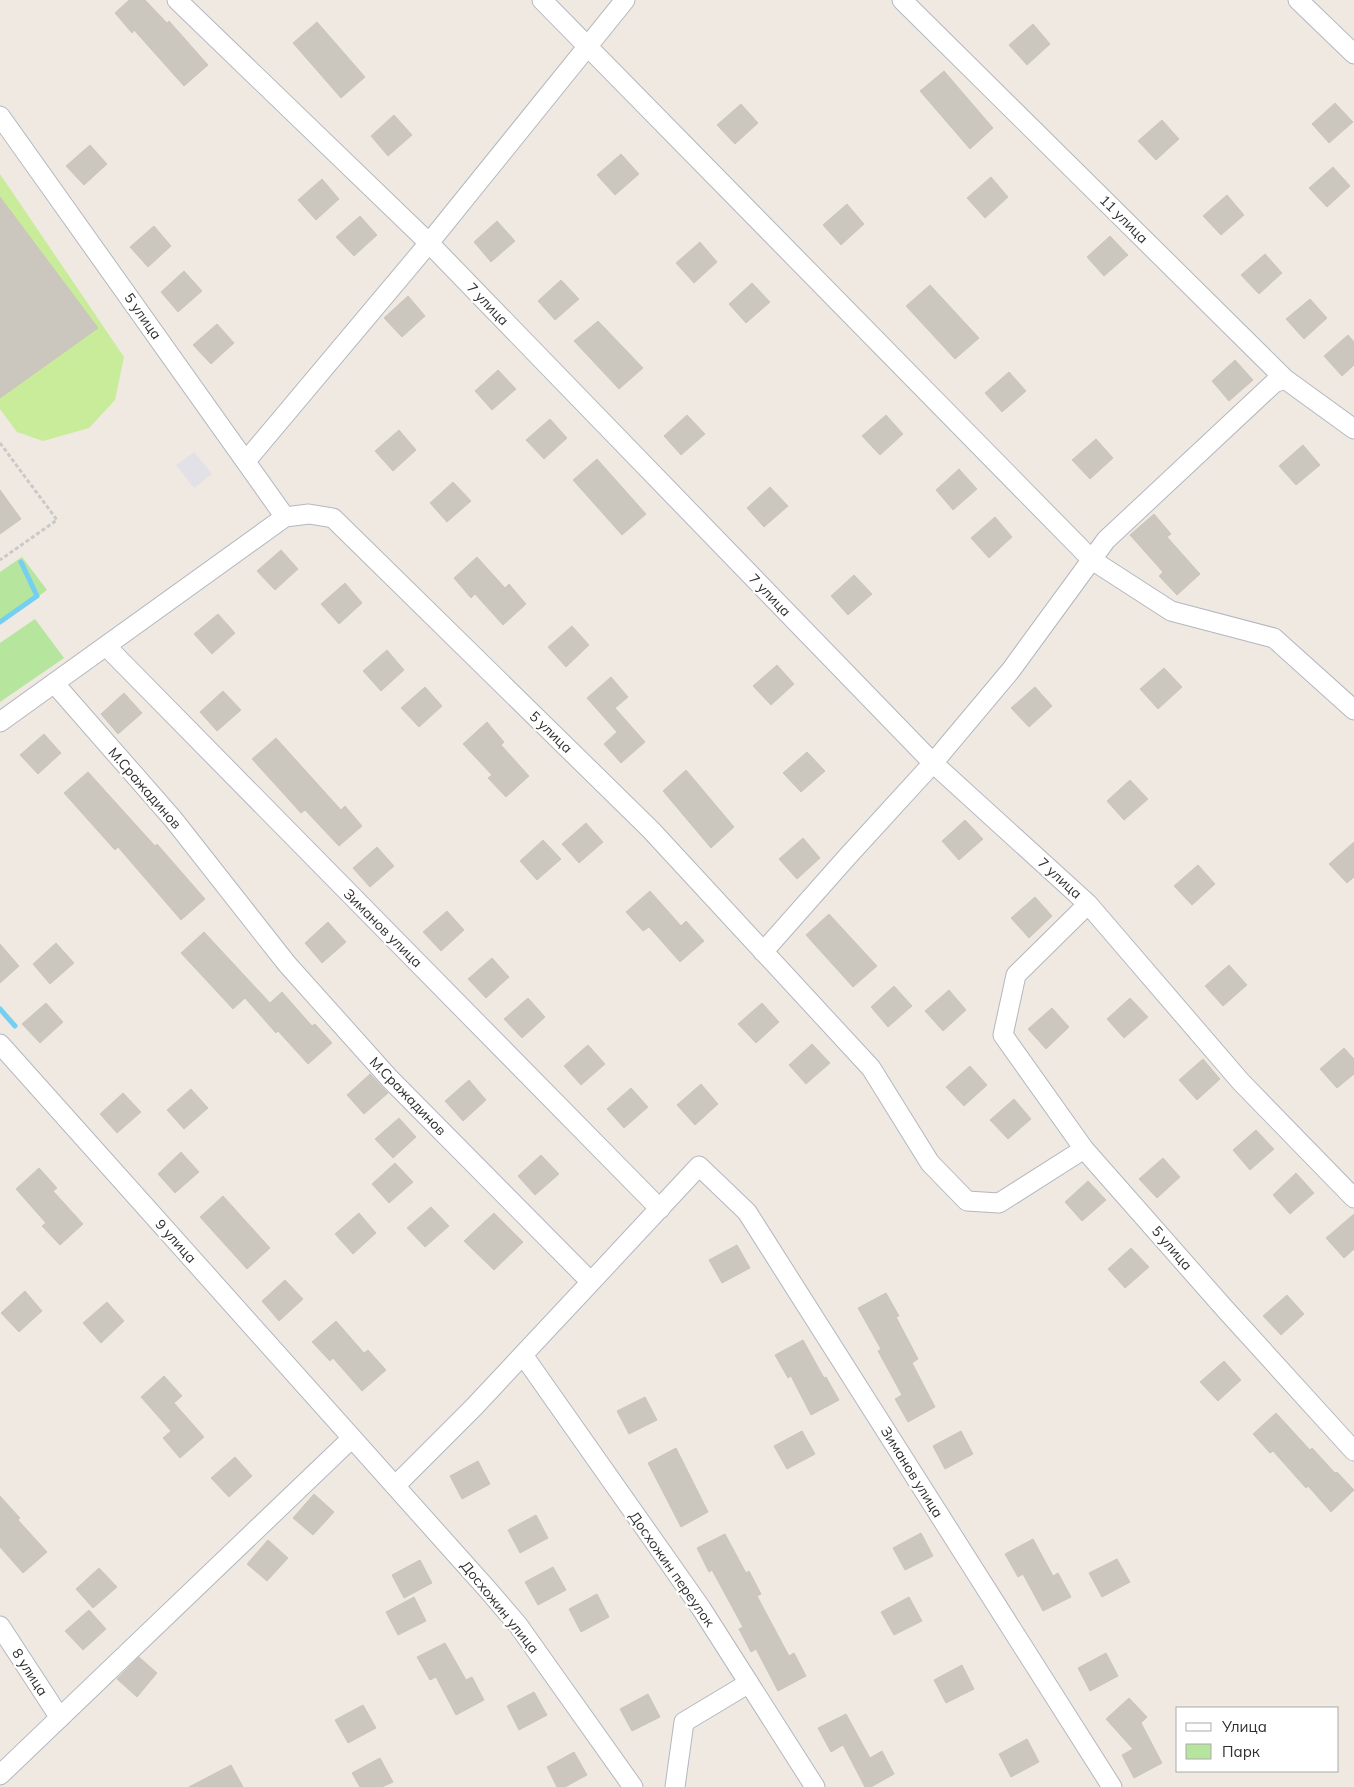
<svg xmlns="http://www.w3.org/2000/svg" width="1354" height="1787" viewBox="0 0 1354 1787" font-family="Mulish,sans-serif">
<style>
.industrial{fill:#e3e1e8}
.green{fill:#b6e59e}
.pitch{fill:#c9ec9a}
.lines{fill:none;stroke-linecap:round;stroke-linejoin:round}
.stream{stroke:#75cff0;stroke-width:5}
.building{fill:#cbc7bf;stroke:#cbc5ba}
.minor-casing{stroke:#b4b7c1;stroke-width:21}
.path{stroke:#c9c9c9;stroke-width:3;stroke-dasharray:4 2.5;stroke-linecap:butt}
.minor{stroke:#fff;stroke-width:19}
.labels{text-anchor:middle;stroke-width:4.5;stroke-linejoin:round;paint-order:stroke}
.street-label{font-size:14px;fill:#2e2e2e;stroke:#fff}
</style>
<rect width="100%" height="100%" fill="#efe9e1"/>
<path class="industrial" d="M194,452L212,474L194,488L176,465Z"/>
<path class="green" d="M22,557L47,590L0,624V572Z
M35,619L64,658L0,702V643Z"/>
<path class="pitch" d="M0,174L124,357L115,400L89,428L43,441L17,432L0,409Z"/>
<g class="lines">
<path class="stream" d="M0,622L37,596L21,562
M0,1009L15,1026"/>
</g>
<path class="building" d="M129,0H145L167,23L169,21L208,65L184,86L134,30L132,33L115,13Z
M317,22L365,77L341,98L293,43Z
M1033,24L1050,44L1027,65L1009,45Z
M944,71L993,128L970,149L920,91Z
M1335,103L1353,122L1329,143L1312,124Z
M741,104L758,123L735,144L717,125Z
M394,115L412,135L388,156L371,136Z
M1162,120L1179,139L1156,160L1138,141Z
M90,145L107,164L84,185L66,166Z
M621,154L639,174L615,195L597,175Z
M1333,167L1350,186L1327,207L1309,188Z
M991,177L1008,197L985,218L967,198Z
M322,179L339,199L316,220L298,200Z
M1227,195L1244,215L1221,235L1203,216Z
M0,197L98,328L0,398Z
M847,204L864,224L841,245L823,225Z
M360,216L377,235L354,256L336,237Z
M497,221L515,241L491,262L474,242Z
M154,226L171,246L148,267L130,247Z
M1110,236L1128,255L1104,276L1087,257Z
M700,242L717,262L694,283L676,263Z
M1265,254L1282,273L1259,294L1241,275Z
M184,271L202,291L178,312L161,292Z
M561,280L579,299L555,320L538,301Z
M752,283L770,302L746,323L729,304Z
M930,285L979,338L955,359L906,306Z
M408,296L425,316L402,337L384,318Z
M1310,299L1327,318L1304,339L1286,319Z
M598,321L643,368L619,389L574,341Z
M217,324L234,343L211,364L193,345Z
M1348,335L1354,342V365L1342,376L1324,356Z
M1235,360L1253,380L1229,401L1212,381Z
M498,370L516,389L492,410L475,391Z
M1009,372L1026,391L1002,412L985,393Z
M687,415L705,434L681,455L664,436Z
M886,415L903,434L880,455L862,436Z
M550,419L567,438L544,459L526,440Z
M399,430L416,450L393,471L375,451Z
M1096,439L1113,458L1090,479L1072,460Z
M1303,445L1320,465L1296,485L1279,466Z
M597,459L646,514L622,535L573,480Z
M959,469L977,489L953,510L936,490Z
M453,482L471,501L447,522L430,503Z
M770,487L788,506L764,527L747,508Z
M0,490L21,519L0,534Z
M1154,514L1171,534L1167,537L1200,574L1177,595L1159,576L1163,572L1130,535Z
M995,517L1012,537L989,558L971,538Z
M281,550L298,569L275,590L257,571Z
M477,557L505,588L509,584L526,604L503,625L475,594L471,598L454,578Z
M854,575L872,594L848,615L831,596Z
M345,583L362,603L339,624L321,604Z
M218,614L235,633L212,654L194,634Z
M572,626L589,645L566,667L548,647Z
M387,650L404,670L381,691L363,671Z
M777,665L794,684L771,705L753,686Z
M1164,668L1182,687L1158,709L1140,689Z
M611,677L628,697L615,708L645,742L621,763L604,744L617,732L587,698Z
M425,687L442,706L419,727L401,708Z
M1035,687L1052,706L1029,727L1011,708Z
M223,691L241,710L217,731L200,712Z
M124,693L142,713L118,734L101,714Z
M487,722L504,742L501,745L529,776L506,797L488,778L492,775L463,744Z
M44,734L61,753L38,774L20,755Z
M276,738L341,810L345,806L362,826L339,846L305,810L301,813L252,759Z
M807,752L825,771L801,792L783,773Z
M686,770L734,827L711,848L663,791Z
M88,772L155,846L157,844L205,899L181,920L118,847L115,850L64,793Z
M1130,780L1148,799L1124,820L1107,801Z
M965,820L983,839L959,860L942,841Z
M586,823L603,842L579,863L562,844Z
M803,838L820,858L797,879L779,859Z
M543,840L561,859L537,880L520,861Z
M1354,842V877L1347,883L1329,864Z
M377,847L394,866L370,887L353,868Z
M1198,865L1215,884L1192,905L1174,886Z
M650,891L681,926L686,921L704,941L680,962L649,927L643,931L626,912Z
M1035,897L1052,916L1029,938L1011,918Z
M447,911L464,930L441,951L423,932Z
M829,914L877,966L853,987L806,935Z
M328,922L346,942L322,963L305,943Z
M204,932L270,1003L282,992L312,1026L315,1024L332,1043L308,1064L278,1031L276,1033L245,998L233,1009L181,953Z
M56,943L74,963L50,984L33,964Z
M0,944L19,966L0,983Z
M492,958L509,977L486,998L468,979Z
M1229,965L1247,985L1223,1006L1205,986Z
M894,986L912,1006L888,1027L871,1007Z
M949,990L966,1010L943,1031L925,1011Z
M528,998L545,1017L522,1038L504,1019Z
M1130,998L1148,1017L1124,1038L1107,1019Z
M46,1003L63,1022L40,1043L22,1024Z
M762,1003L779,1022L756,1043L738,1024Z
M1052,1008L1069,1027L1046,1049L1028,1029Z
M812,1044L830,1063L806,1084L789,1065Z
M588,1045L605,1064L581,1085L564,1066Z
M1344,1048L1354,1059V1074L1337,1088L1320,1069Z
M1203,1059L1220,1079L1197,1100L1179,1080Z
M970,1066L987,1085L964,1106L946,1087Z
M370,1074L388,1093L364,1114L347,1095Z
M469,1080L486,1100L463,1121L445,1101Z
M701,1084L718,1104L695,1125L677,1105Z
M631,1088L648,1107L624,1128L607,1109Z
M191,1089L208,1108L184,1129L167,1110Z
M123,1093L141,1112L117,1133L100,1114Z
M1014,1099L1031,1119L1008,1139L990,1120Z
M399,1118L416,1137L393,1158L375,1139Z
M1256,1130L1274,1149L1250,1170L1233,1150Z
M181,1152L199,1172L175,1193L158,1174Z
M541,1155L559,1174L535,1195L518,1176Z
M1163,1158L1180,1177L1157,1198L1139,1179Z
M395,1163L413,1182L389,1203L372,1184Z
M39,1168L57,1188L53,1191L83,1224L60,1245L42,1226L46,1223L16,1189Z
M1296,1173L1314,1193L1290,1214L1273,1195Z
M1088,1181L1106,1200L1082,1221L1065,1202Z
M223,1196L270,1248L247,1269L200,1217Z
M431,1207L449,1226L425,1247L407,1228Z
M359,1213L376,1233L353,1254L335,1234Z
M494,1213L523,1242L494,1270L464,1241Z
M1354,1214V1249L1344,1258L1326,1238Z
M737,1245L750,1268L722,1283L709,1260Z
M1131,1248L1149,1267L1125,1288L1108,1269Z
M285,1280L303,1299L279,1321L262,1301Z
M25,1291L42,1311L19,1332L1,1313Z
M886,1293L899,1316L896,1317L918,1359L912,1363L935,1407L908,1422L895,1399L902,1395L878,1351L881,1349L858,1308Z
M1287,1295L1304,1314L1281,1335L1263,1316Z
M107,1302L124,1321L101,1343L83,1323Z
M336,1321L364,1353L368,1350L386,1370L362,1391L333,1358L330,1361L312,1342Z
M803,1340L824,1378L826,1377L839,1400L811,1415L791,1376L788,1378L775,1355Z
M1224,1361L1241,1380L1218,1401L1200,1382Z
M164,1376L182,1396L174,1403L204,1437L180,1458L163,1438L171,1431L141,1397Z
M645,1397L657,1420L629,1434L617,1411Z
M1276,1413L1310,1450L1312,1448L1335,1473L1337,1472L1354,1490L1331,1512L1308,1486L1306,1488L1273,1451L1270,1453L1253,1434Z
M802,1431L815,1454L787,1469L774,1446Z
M961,1431L973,1454L945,1469L933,1446Z
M676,1448L708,1512L681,1527L648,1463Z
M235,1457L252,1476L229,1497L211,1478Z
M478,1461L490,1484L462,1499L450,1476Z
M314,1494L334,1512L313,1535L293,1518Z
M0,1496L20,1518L18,1520L47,1552L23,1573L0,1547Z
M536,1515L548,1538L520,1553L508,1530Z
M921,1533L933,1556L905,1570L893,1548Z
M725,1534L746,1573L749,1571L761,1594L757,1596L789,1656L794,1653L806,1676L778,1691L756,1649L751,1652L739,1629L743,1627L712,1570L709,1572L697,1548Z
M1033,1539L1053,1576L1058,1573L1071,1597L1043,1611L1023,1574L1018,1577L1005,1554Z
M268,1540L288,1558L267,1581L247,1564Z
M1117,1559L1130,1582L1102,1597L1089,1573Z
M420,1560L432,1583L404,1598L392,1575Z
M553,1567L566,1590L538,1605L525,1582Z
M99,1568L117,1587L93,1608L76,1589Z
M597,1594L609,1617L581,1632L569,1609Z
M414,1597L426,1621L398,1635L386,1612Z
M909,1597L922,1621L894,1635L881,1612Z
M89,1610L106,1629L83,1650L65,1631Z
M445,1643L466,1680L472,1677L484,1700L456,1715L436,1677L430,1680L417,1657Z
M1106,1653L1118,1676L1090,1691L1078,1668Z
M139,1657L157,1673L137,1697L117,1679Z
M962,1665L974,1689L946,1703L934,1680Z
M534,1692L547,1715L519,1730L507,1706Z
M648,1694L660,1717L632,1731L620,1709Z
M1129,1698L1147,1717L1141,1723L1162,1763L1134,1778L1122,1755L1133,1749L1106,1719Z
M363,1705L376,1728L348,1743L335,1720Z
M846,1714L870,1758L882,1751L894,1774L871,1787H865L843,1745L831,1752L818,1728Z
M1027,1739L1039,1762L1011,1777L999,1754Z
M574,1752L587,1775L565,1787H557L547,1767Z
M380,1758L393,1782L382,1787H360L352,1773Z
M231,1765L243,1787H189Z"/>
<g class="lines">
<defs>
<path id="minor" d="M177,0L429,243L933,763L1088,904L1241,1082L1354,1198
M542,0L1092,560L1171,611L1274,638L1354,710
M902,0L1285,379L1354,429
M1298,0L1354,54
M0,116L285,517
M246,461L429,243L625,0
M106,646L660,1209
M54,683L173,819L287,964L390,1079L591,1282L474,1407L395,1486
M0,722L285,517L309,514L333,518L651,830L871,1068L930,1163L967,1201L999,1203L1084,1149
M1088,904L1016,975L1003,1035L1084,1149L1225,1309L1354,1451
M763,952L848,856L933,763L1011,670L1106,540L1274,383L1285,379
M0,1044L488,1590L518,1625L633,1787
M591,1282L699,1166L747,1212L1112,1787
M523,1355L701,1608L815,1787
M0,1626L60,1718
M0,1775L352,1438
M675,1787L684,1722L749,1683"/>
</defs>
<use href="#minor" class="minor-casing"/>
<path class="path" d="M0,443L57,520L0,560"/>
<use href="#minor" class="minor"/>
</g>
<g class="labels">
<g class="street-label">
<text transform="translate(1124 219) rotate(45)" y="5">11 улица</text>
<text transform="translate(488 304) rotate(46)" y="5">7 улица</text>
<text transform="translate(143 316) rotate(55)" y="5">5 улица</text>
<text transform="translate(770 595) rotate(46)" y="5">7 улица</text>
<text transform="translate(551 732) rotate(44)" y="5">5 улица</text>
<text transform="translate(145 788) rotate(49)" y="5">М.Сражадинов</text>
<text transform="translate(1060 878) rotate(42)" y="5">7 улица</text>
<text transform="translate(383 928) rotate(45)" y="5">Зиманов улица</text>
<text transform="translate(408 1096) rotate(46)" y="5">М.Сражадинов</text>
<text transform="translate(176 1241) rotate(48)" y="5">9 улица</text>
<text transform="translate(1172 1248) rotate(49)" y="5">5 улица</text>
<text transform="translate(912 1472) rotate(58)" y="5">Зиманов улица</text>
<text transform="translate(672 1569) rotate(55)" y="5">Досхожин переулок</text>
<text transform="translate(500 1607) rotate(51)" y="5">Досхожин улица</text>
<text transform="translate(30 1672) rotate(57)" y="5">8 улица</text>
</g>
</g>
<rect x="1176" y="1707" width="162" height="65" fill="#ffffff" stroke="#ababab"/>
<rect x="1186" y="1723" width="25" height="8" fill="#ffffff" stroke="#ababab"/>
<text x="1222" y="1732" font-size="15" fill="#2e2e2e">Улица</text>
<rect x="1186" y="1744" width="25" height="15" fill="#b6e59e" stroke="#ababab"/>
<text x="1222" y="1757" font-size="15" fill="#2e2e2e">Парк</text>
</svg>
